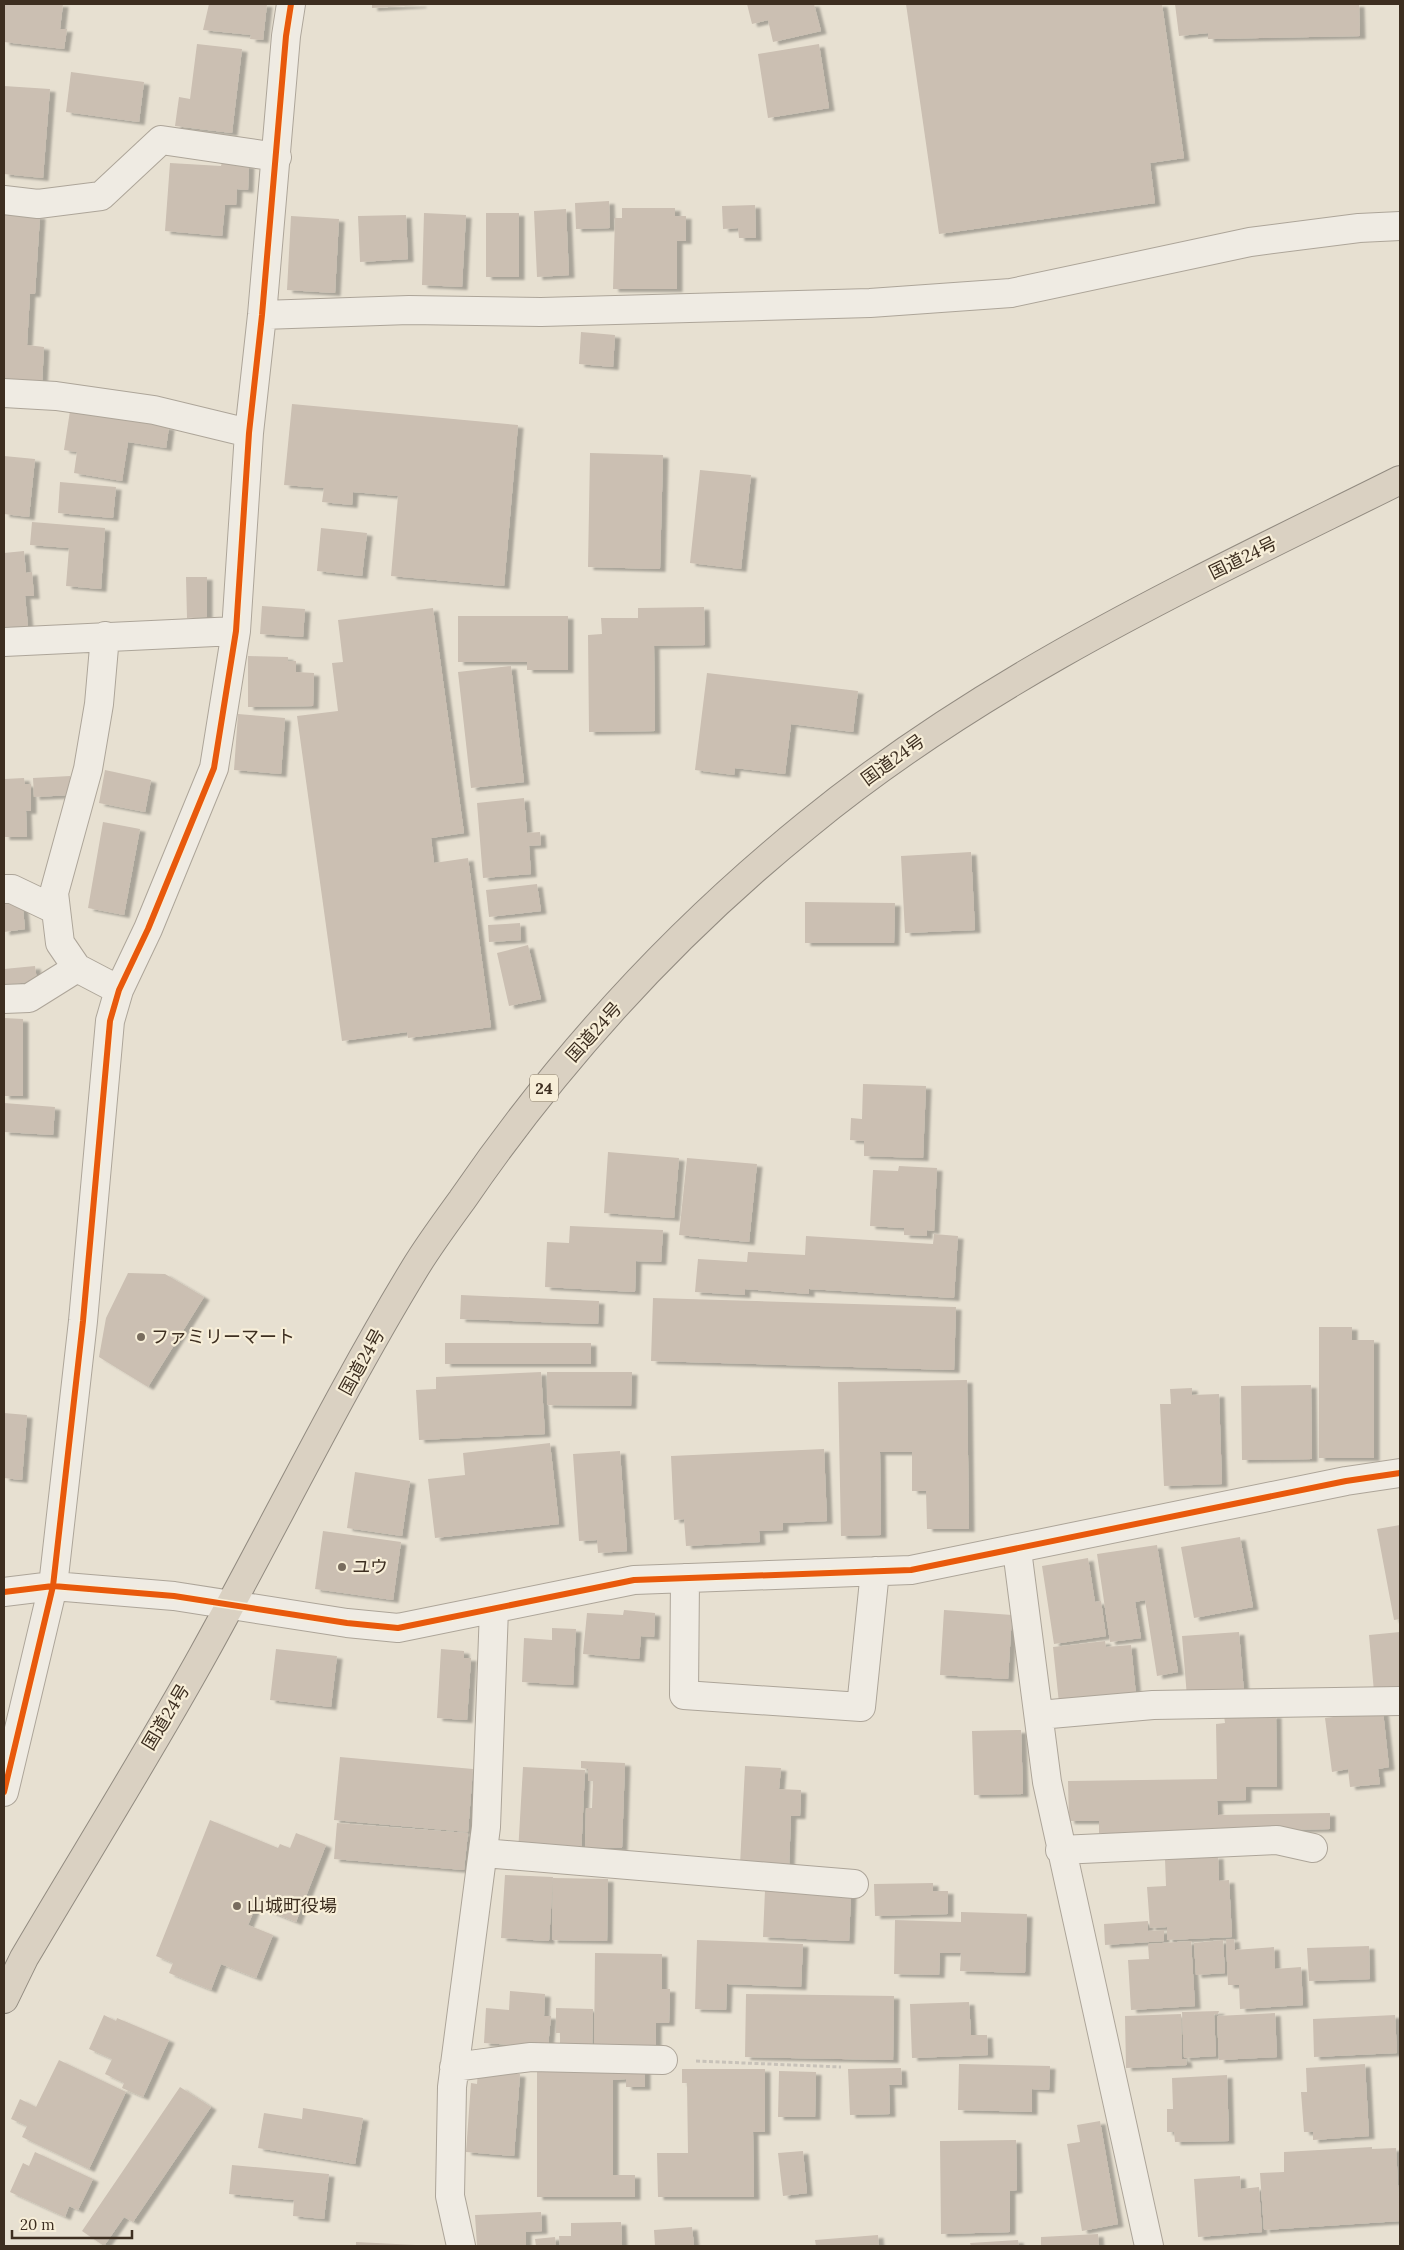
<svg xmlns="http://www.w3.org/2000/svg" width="1404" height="2250" viewBox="0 0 1404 2250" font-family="Lora,'Noto Sans JP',serif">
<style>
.building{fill:#cbbfb2;filter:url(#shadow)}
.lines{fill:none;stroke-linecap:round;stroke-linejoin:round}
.minor-casing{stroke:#ada599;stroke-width:30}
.highway-casing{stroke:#928b80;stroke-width:30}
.path{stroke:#c8c2b9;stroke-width:3;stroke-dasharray:4 2.5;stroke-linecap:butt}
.minor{stroke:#efebe3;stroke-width:28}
.highway{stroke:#dad1c2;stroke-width:28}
.cycleway-casing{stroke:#f7eed8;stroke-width:9}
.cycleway{stroke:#e8590c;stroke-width:6}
.poi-dot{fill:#786c5e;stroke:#f7eed8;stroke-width:2}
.labels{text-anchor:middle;stroke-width:4.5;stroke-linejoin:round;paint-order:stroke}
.shield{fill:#f7eed8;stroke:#756857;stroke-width:1}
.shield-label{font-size:16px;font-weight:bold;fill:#3d2e20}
.street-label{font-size:18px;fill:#3d2e20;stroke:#f7eed8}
.poi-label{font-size:18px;fill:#3d2e20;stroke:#f7eed8;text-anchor:start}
</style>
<defs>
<filter id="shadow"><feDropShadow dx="5.5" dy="3" stdDeviation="1" flood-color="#0004"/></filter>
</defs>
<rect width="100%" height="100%" fill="#e7e0d1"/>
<path class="building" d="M4,4H63L60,29H67L64,49L4,42Z
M209,4H267L263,40L250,39L251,35L203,30Z
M372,4H421V5L372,8Z
M747,4H814L821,31L773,42L768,20L752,24Z
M906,4H1162L1184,158L1150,163L1155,203L939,234Z
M1175,4H1359L1360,36L1208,39V33L1179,36Z
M197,44L242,49L232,133L175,126L179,97L190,99Z
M819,44L829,108L768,118L758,54Z
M71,72L144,82L139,122L66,112Z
M4,86L50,89L43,178L4,174Z
M222,162L249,165L248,190L237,189L236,205H225L222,236L165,231L170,163L221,166Z
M609,201L610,228L576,229L575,203Z
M755,205L756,238H739L738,228L723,229L722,206Z
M622,208H675V216H686V241H677V289H613L615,218H622Z
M566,209L569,275L537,277L534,211Z
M4,213L40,216L35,294H30L27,345L44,347L42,385L4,383Z
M424,213L466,215L462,287L422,285Z
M486,213H519V277H486Z
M406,215L408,259L360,262L358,216Z
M291,216L339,219L335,293L287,290Z
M581,332L615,335L613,367L579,364Z
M292,404L518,425L504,586L391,576L398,496L353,492L352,505L322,502L324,488L284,485Z
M70,411L169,427L166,448L128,442L122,481L74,473L77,452L64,450Z
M590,453L663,455L660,569L588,567Z
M4,456L35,459L29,517L4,514Z
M700,470L751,475L741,569L690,563Z
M60,482L116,487L113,518L58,513Z
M32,522L105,528L101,589L66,586L69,548L30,545Z
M321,528L367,533L362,576L317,571Z
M24,551L26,573L32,572L34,596H25L28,626L4,627V553Z
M186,577H207V617L187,618Z
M262,606L305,609L303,637L260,634Z
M704,607L705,645L654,646L655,731L589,732L588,635L602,634L601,618H638V608Z
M433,608L464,833L431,838L434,863L468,858L491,1027L408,1038L407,1032L342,1041L297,716L338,711L332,663L343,662L338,620Z
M458,616H568V670H527V662H458Z
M248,656L288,657V661H296V672L314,673L313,706L248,707Z
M511,666L524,782L471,788L458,672Z
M707,673L858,691L853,732L791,724L785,774L735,768L734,775L695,770Z
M238,714L285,718L281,774L234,770Z
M105,770L151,780L145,812L99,803Z
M70,776L72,795L34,797L33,778Z
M24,778L25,784H31V811H26L27,837H4V779Z
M524,798L527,833L540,832L541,845L529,846L531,874L483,878L477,803Z
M103,822L140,829L124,915L88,908Z
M971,852L975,930L905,933L901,856Z
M537,884L541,911L489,917L486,890Z
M22,899L25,929L4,932V901Z
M805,902L895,903L894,943H805Z
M520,923L521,940L489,942L488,925Z
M528,945L541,999L509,1006L497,953Z
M35,966L37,981L4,985V969Z
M4,1018L23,1019V1096H4Z
M863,1084L926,1086L923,1158L864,1156V1141L850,1140L851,1118L862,1119Z
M4,1103L55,1107L53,1135L4,1132Z
M608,1152L679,1158L674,1218L604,1213Z
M687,1158L757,1164L749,1242L679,1235Z
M899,1166L937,1168L934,1231L927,1230V1236L904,1235V1228L870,1226L873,1170L898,1171Z
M570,1226L663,1230L661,1262L636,1261L635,1292L545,1287L547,1242L569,1243Z
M934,1234L958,1236L954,1298L809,1289V1294L745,1289V1295L695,1292L698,1259L747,1262L748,1252L805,1255L806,1236L933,1244Z
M128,1273L165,1274L204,1297L148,1387L99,1357L106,1318Z
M461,1295L599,1301L598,1324L460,1319Z
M653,1298L956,1307L954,1370L651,1361Z
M1319,1327H1352V1340H1374V1458H1319Z
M445,1343H591V1364H445Z
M541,1372L545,1434L419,1440L416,1390L436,1389V1377Z
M547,1372H632L631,1406L547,1405Z
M967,1380L969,1529H927L926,1491H912V1452H880L881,1535L841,1536L838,1382Z
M1311,1385L1312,1459L1242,1460L1241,1386Z
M1192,1388V1395L1219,1394L1222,1484L1164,1486L1160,1404H1171L1170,1389Z
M4,1413L27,1415L22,1480L4,1478Z
M550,1443L559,1524L435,1538L428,1479L465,1475L463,1453Z
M824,1449L827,1521L783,1523V1530L759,1531L760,1542L686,1546L684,1519L674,1520L671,1456Z
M620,1451L627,1551L598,1553L597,1540L579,1541L573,1454Z
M355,1472L410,1481L402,1536L347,1528Z
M1400,1525V1619L1394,1620L1377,1529Z
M323,1531L401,1542L393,1600L315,1589Z
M1240,1537L1253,1607L1194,1618L1181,1547Z
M1157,1545L1178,1672L1157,1676L1145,1600L1135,1602L1141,1638L1110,1642L1097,1554Z
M1088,1558L1095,1602L1101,1601L1106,1636L1054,1644L1042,1566Z
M624,1610L655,1613L654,1637L641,1636L639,1659L583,1654L587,1613L623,1615Z
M944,1610L1012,1615L1008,1679L940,1675Z
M552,1628L576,1629L573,1685L522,1682L524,1638L552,1640Z
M1239,1632L1244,1693L1187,1697L1182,1636Z
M1400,1632V1689L1374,1692L1369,1635Z
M1105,1641L1106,1647L1131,1645L1136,1695L1059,1703L1053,1647Z
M276,1649L337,1656L331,1707L270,1700Z
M441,1649L464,1651V1658H471L467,1720L437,1718Z
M1383,1711L1389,1767L1378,1769L1380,1784L1350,1787L1348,1769L1332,1772L1325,1718Z
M1276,1715L1277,1787H1246V1800L1217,1801L1218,1815L1330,1813V1829L1099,1833V1821H1069L1068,1781L1217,1779L1216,1724L1225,1723L1224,1716Z
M1021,1730L1023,1794L974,1795L972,1731Z
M340,1757L473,1769L468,1832L334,1820Z
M581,1761L625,1763L622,1848L585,1847L586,1808H592L593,1781H588V1769L581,1768Z
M745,1766L781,1768L779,1789L801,1790L800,1816H791L789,1868L740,1865Z
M523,1767L585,1770L581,1856L518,1853Z
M210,1820L278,1848L280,1844L290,1848L296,1833L326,1845L296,1922L256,1906L248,1925L273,1935L256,1978L221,1964L211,1990L169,1973L173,1963L156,1956Z
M337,1823L468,1833L464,1870L334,1859Z
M1218,1856L1219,1881L1229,1880L1232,1937L1167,1940V1927L1150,1928L1147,1887L1166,1886L1165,1859Z
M505,1875L553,1877L549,1941L501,1938Z
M553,1878L608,1879L607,1941L552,1940Z
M933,1883V1891H948V1914L875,1916L874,1884Z
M765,1890L851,1894L849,1941L763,1937Z
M961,1912L1027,1914L1025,1973L960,1971L961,1953H940L939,1975L894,1974L895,1920L961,1922Z
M1148,1921V1931L1164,1930V1941L1105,1945L1104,1924Z
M1226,1939H1234L1235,1950L1274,1947L1275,1969L1301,1967L1303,2005L1240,2009L1239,1985H1228Z
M697,1940L803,1944L801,1987L727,1984L726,2010L695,2009Z
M1223,1940L1225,1973L1196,1975L1194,1943Z
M1191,1941L1195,2006L1131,2010L1128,1960L1149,1959L1148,1944Z
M1369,1946L1370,1979L1309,1981L1307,1948Z
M595,1953L662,1954V1989H670L669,2023H656V2051L594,2050Z
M510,1991L545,1994L544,2016H551L548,2047L484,2043L486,2008L509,2010Z
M746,1994L894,1996L893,2060L745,2057Z
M969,2002L971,2035H987L988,2055L912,2058L910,2004Z
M556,2008L593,2009L592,2050H560V2033H556Z
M1219,2011L1218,2014H1214L1216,2056L1184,2058L1182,2012Z
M1275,2013L1277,2057L1219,2060L1217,2016Z
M1181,2014L1182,2059H1186L1187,2065L1126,2068L1125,2016Z
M104,2015L116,2021L117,2018L169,2040L143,2097L122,2088L124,2083L105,2074L112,2059L89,2049Z
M1395,2015L1397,2053L1314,2057L1313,2019Z
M59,2060L126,2092L89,2169L22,2137L27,2126L11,2119L20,2099L36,2107Z
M537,2060H645V2087H626V2079L613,2080V2175H635V2197H537Z
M959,2064L1050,2066L1049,2090L1032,2089V2112L958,2110Z
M1365,2064L1369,2136L1313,2140V2132H1304L1301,2092H1307L1306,2068Z
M901,2068L902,2085H889L890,2114L850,2115L848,2069Z
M682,2069H765V2132H753L754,2197H658L657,2153H688L687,2083H682Z
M478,2071L520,2074L514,2156L466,2152L471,2083L477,2084Z
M779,2071L816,2072L815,2117H778Z
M1227,2075L1229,2141L1175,2142L1174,2132H1167V2109H1173L1172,2078Z
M180,2087L211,2107L133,2222L124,2217L104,2246L82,2231Z
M303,2108L363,2118L355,2164L258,2148L264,2113L302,2119Z
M1100,2121L1118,2224L1082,2231L1067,2144L1080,2142L1077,2125Z
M1016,2140L1017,2190L1010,2191V2232L941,2234L940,2141Z
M1372,2147V2149L1396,2148L1400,2221L1264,2230L1260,2173L1284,2172V2152Z
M803,2151L807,2193L783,2196L778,2153Z
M35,2152L93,2179L78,2210L69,2206L65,2217L10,2192L23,2163L29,2166Z
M232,2165L329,2174L324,2219L293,2216L294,2200L229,2194Z
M1240,2176L1241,2189L1259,2187L1262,2232L1198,2237L1194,2179Z
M541,2212L542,2231L526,2232V2246H477L475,2215Z
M621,2222L622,2246H560L559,2236H571V2223Z
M692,2227L694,2246H655L654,2230Z
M1098,2234L1099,2246H1041V2237Z
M878,2235L879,2246H816L815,2240Z
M555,2237L556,2246H536L535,2239Z
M1018,2240L1019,2246H971L970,2243Z
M356,2242L416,2245V2246H356Z"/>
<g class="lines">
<defs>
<path id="minor" d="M4,200L38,204L101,196L161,140L277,157
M262,315L409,310L541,312L870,303L1011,293L1250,242L1359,228L1400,226
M4,393L56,396L154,410L249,433
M105,636L99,704L88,769L54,893L60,943L77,968L119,990
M4,642L236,631
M4,889H12L56,910
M4,999L29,998L77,968
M1017,1550L1047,1782L1149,2246
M685,1578L684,1695L861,1707L875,1571
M4,1592L53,1586L174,1596L347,1623L398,1628L634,1580L911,1570L1346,1481L1400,1473
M1039,1715L1153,1705L1400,1701
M4,1792L53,1586L83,1321L110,1021L119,990L148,929L214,768L236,631L249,433L262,315L286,36L291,4
M1060,1850L1277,1840L1313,1848
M484,1853L854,1884
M454,2067L531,2057L663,2060
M461,2246L450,2196L452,2087L486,1827L494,1609"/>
<path id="highway" d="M4,1999L24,1958C84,1856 147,1756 204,1653C275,1525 339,1393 415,1268C429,1245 446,1222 462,1200C558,1060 675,932 807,825C987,677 1193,583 1400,480"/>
</defs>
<use href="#minor" class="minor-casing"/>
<use href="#highway" class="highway-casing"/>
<path class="path" d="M696,2061L841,2067"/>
<use href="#minor" class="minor"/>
<use href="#highway" class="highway"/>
<defs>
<path id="cycleway" d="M4,1592L53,1586L174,1596L347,1623L398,1628L634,1580L911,1570L1346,1481L1400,1473
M4,1792L53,1586L83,1321L110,1021L119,990L148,929L214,768L236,631L249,433L262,315L286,36L291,4"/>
</defs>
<use href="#cycleway" class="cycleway-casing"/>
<use href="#cycleway" class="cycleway"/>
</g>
<g class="poi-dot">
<circle cx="141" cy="1337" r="5"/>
<circle cx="342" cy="1567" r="5"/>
<circle cx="237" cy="1906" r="5"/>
</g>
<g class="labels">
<rect class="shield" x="530" y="1074.5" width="28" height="27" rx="4"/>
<g class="shield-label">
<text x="544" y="1094">24</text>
</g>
<g class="street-label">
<text transform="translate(1243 558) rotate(-26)" y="6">国道24号</text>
<text transform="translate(893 760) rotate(-36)" y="6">国道24号</text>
<text transform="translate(594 1032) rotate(-48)" y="6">国道24号</text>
<text transform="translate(362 1362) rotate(-61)" y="6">国道24号</text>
<text transform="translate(166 1717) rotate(-59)" y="6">国道24号</text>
</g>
<g class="poi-label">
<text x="151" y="1343">ファミリーマート</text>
<text x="352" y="1573">ユウ</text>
<text x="247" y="1912">山城町役場</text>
</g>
</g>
<rect width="1404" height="2250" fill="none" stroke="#3d2e20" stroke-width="10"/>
<path d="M12 2230v8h120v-8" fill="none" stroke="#3d2e20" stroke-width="2.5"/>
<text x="20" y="2230" font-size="15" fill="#3d2e20" stroke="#f7eed8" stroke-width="4" paint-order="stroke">20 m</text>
</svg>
